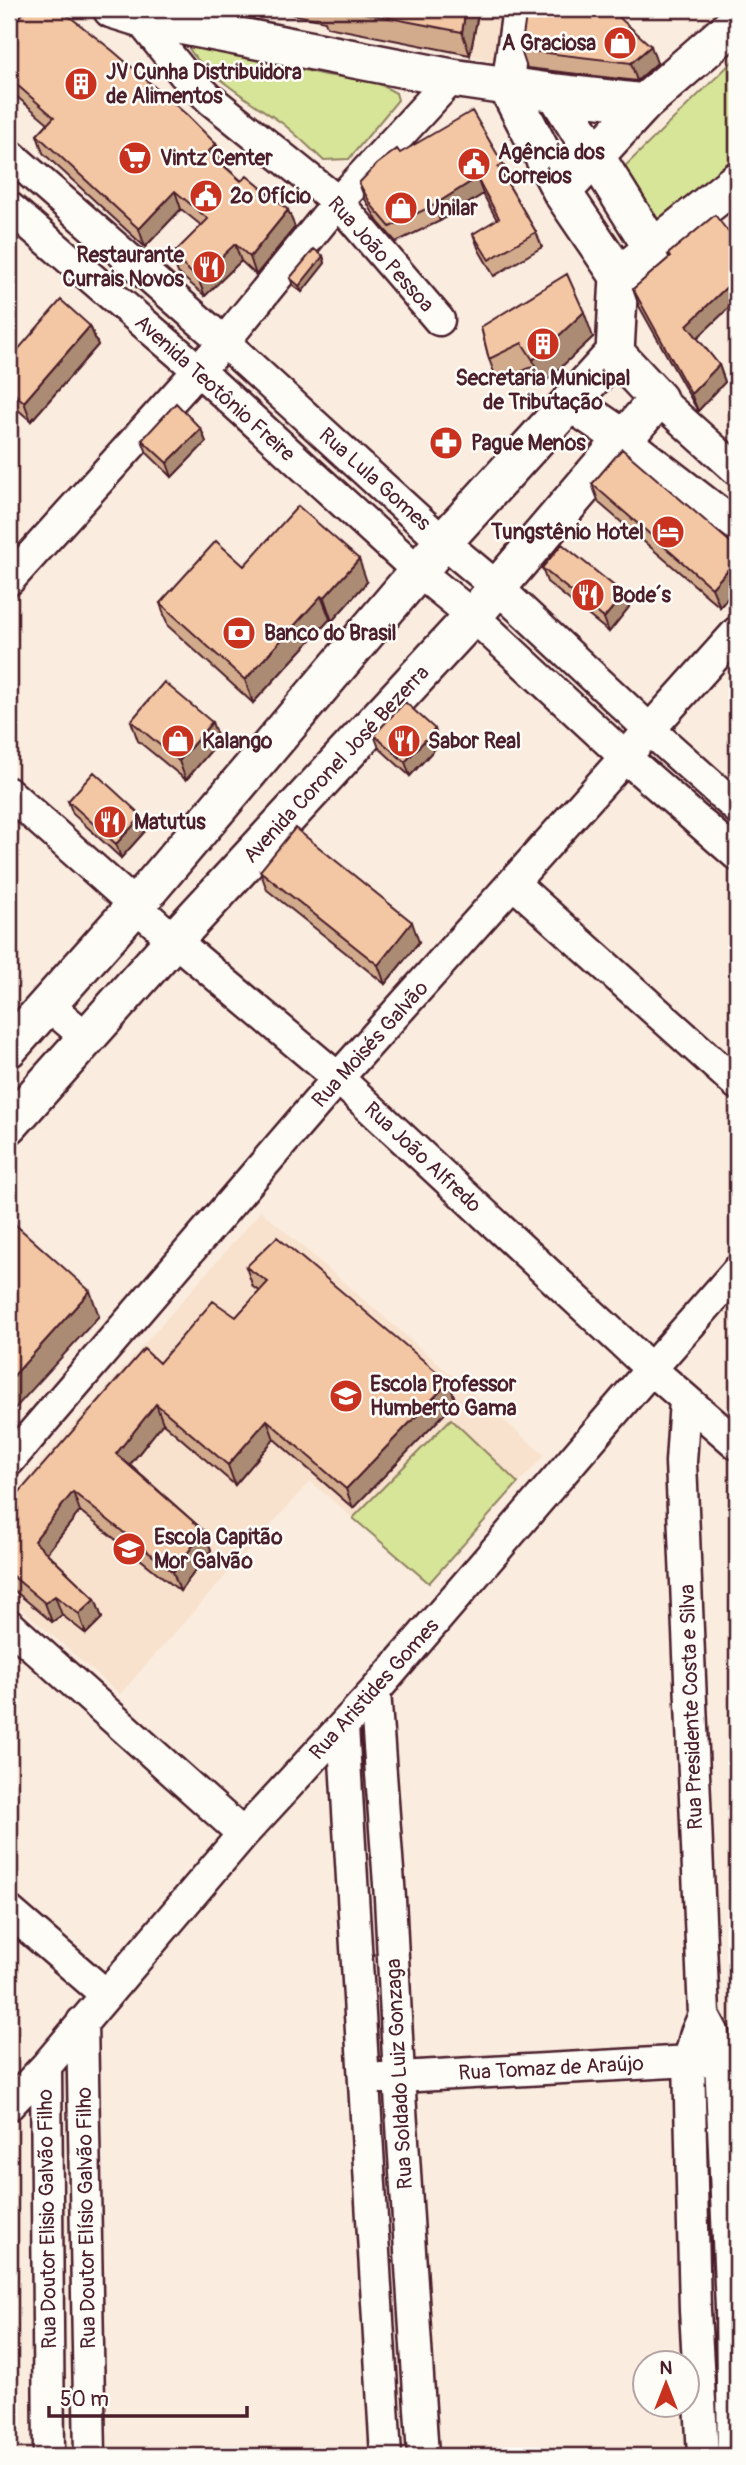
<svg xmlns="http://www.w3.org/2000/svg" width="746" height="2465" viewBox="0 0 746 2465" font-family="Pangolin,sans-serif">
<style>
.built{fill:#f8e1cd}
.green{fill:#d7e598;stroke:#908262;stroke-width:2}
.lines{fill:none;stroke-linecap:round;stroke-linejoin:round}
.minor-casing{stroke:#4a1f2b;stroke-width:35}
.tertiary-casing{stroke:#4a1f2b;stroke-width:42}
.minor{stroke:#fdfcf7;stroke-width:30}
.tertiary{stroke:#fdfcf7;stroke-width:37}
.wall{fill:#d2ab8d;stroke:#4a1f2b;stroke-width:2}
.shaded-wall{fill:#ab8b73;stroke:#4a1f2b;stroke-width:2}
.building{fill:#f4c7a4;stroke:#4a1f2b;stroke-width:2}
.labels{text-anchor:middle;stroke-width:5;stroke-linejoin:round;paint-order:stroke}
.poi-label{font-size:21px;font-weight:bold;fill:#4a1f2b;stroke:#fdfcf7;text-anchor:start}
.street-label{font-size:21px;fill:#4a1f2b;stroke:#fdfcf7}
</style>
<rect width="100%" height="100%" fill="#faecde"/>
<filter id="ink" filterUnits="userSpaceOnUse"><feTurbulence type="fractalNoise" baseFrequency=".0143" numOctaves="2"/><feDisplacementMap in="SourceGraphic" scale="14" xChannelSelector="R" yChannelSelector="G"/><feConvolveMatrix kernelMatrix="1 2 1 2 8 2 1 2 1" color-interpolation-filters="sRGB"/></filter>
<g filter="url(#ink)">
<path class="built" d="M479,9H503L494,61L470,55Z
M261,1211L544,1455L429,1583L310,1481L120,1694L9,1598V1499Z"/>
<path class="green" d="M187,43L325,75L374,81L396,93L398,100L349,159L323,160C309,147 296,134 282,123C261,108 191,65 187,43Z
M737,57V171L660,224L617,174Z
M451,1419L518,1483L429,1583L353,1518Z"/>
<g class="lines">
<defs>
<path id="minor" d="M138,17L184,74L211,100L338,202L439,320
M507,86L518,9
M9,154L224,342L443,542L497,587L650,730L737,808
M9,207L197,369L419,572L473,616L625,757L737,855
M658,399L737,470
M623,438L737,526
M9,580L224,342L338,202L452,78
M9,793L174,940L338,1078L651,1369L737,1444
M513,883L737,1084
M47,1004L87,1038
M685,1400L681,1462L704,2015L713,2032L720,2059L731,2308L733,2456
M9,1461L338,1078L737,632
M9,1625L243,1834
M375,1691L390,1898L399,2077L423,2456
M343,1726L386,2456
M9,1911L105,1994
M82,2022L90,2456
M46,2066L49,2456
M381,2078L709,2060
M9,2105L46,2066L243,1834L375,1691L651,1369L737,1271
M703,2456L695,2310L689,2060L696,2033L704,2015"/>
<path id="tertiary" d="M112,9L138,17L452,78L556,93L644,103
M507,86L562,192L619,276
M556,93L653,249
M562,192L644,103L737,22
M615,353L619,276L737,181
M570,402L623,438
M9,1048L136,905L443,542L615,353
M9,1125L174,940L473,616L658,399L615,353"/>
</defs>
<use href="#minor" class="minor-casing"/>
<use href="#tertiary" class="tertiary-casing"/>
<use href="#minor" class="minor"/>
<use href="#tertiary" class="tertiary"/>
</g>
<path class="wall" d="M267,9H479L470,55L327,27L325,21Z
M617,13L616,14L657,63L637,81L527,68L521,50Z
M9,28L216,144L223,161L221,163L295,227L256,275L241,261L205,296L178,273L172,255L202,226L181,209L145,247L43,153L37,135L48,123L9,90Z
M400,153L503,164L509,179L506,181L536,232L542,247L494,276L479,250L473,234L497,220L483,194L440,221L396,242L378,222L365,199L359,183Z
M737,243V300L697,338L719,365L725,382L698,411L639,306L633,289L669,258L668,254Z
M323,256L325,263L302,292L293,285L290,278Z
M90,326L98,345L31,421L9,402V360Z
M481,327L593,337L542,385L531,367L498,383L489,359Z
M201,429L206,442L172,477L147,453L142,440Z
M592,484L737,548V587L720,607L599,503Z
M244,566L367,582L332,621L330,619L253,703L168,626L160,603Z
M542,568L624,594L629,607L609,632L547,582Z
M131,721L219,741L186,780L138,741Z
M374,735L440,743L410,776L379,748Z
M68,801L147,829L121,858L73,814Z
M260,871L419,942L385,984L267,890Z
M246,1267L456,1402L353,1508L274,1439L235,1485L163,1423L130,1465L204,1531L211,1550L180,1591L80,1511L47,1553L95,1599L102,1618L86,1634L62,1615L52,1622L9,1586V1504L159,1363L236,1317L260,1291L253,1287Z"/>
<path class="shaded-wall" d="M466,9H479L470,55L462,32Z
M605,9H616L617,13L609,20Z
M651,46L657,63L637,81L631,63Z
M216,144L223,161L215,170L208,152Z
M477,178L483,194L440,221L434,205Z
M175,191L181,209L145,247L139,229Z
M288,210L295,227L256,275L250,257Z
M235,244L241,261L205,296L198,279Z
M323,256L325,263L302,292L299,286Z
M737,277V300L693,342L687,325Z
M584,312L593,337L542,385L533,360Z
M90,326L98,345L31,421L24,402Z
M719,365L725,382L698,411L691,394Z
M201,429L206,442L172,477L167,463Z
M359,559L367,582L332,621L324,598Z
M737,559V587L720,607L712,588Z
M624,594L629,607L609,632L604,618Z
M321,596L330,619L253,703L245,680Z
M212,722L219,741L186,780L179,761Z
M435,729L440,743L410,776L405,762Z
M142,816L147,829L121,858L116,844Z
M412,922L419,942L385,984L378,965Z
M90,1291L99,1316L9,1415V1381Z
M449,1382L456,1402L353,1508L346,1489Z
M156,1404L163,1423L123,1473L116,1454Z
M267,1420L274,1439L235,1485L228,1465Z
M73,1492L80,1511L41,1560L34,1541Z
M204,1531L211,1550L180,1591L173,1572Z
M55,1596L62,1615L52,1622L45,1603Z
M95,1599L102,1618L86,1634L79,1614Z"/>
<path class="building" d="M27,9H60L113,51L187,115L216,144L208,152L241,181L247,176L288,210L250,257L235,244L198,279L172,255L208,219L175,191L139,229L37,135L54,117L9,78V28Z
M343,9H466L462,32Z
M527,9H610L651,46L631,63L521,50Z
M472,111L503,164L498,167L536,232L489,260L473,234L499,218L477,178L434,205L390,227L372,206L359,183L377,164L397,149L400,153Z
M715,215L737,243V277L687,325L719,365L691,394L633,289L670,257L668,254Z
M314,249L323,256L299,286L290,278Z
M567,274L584,312L533,360L522,343L489,359L481,327Z
M61,300L90,326L24,402L9,389V360Z
M176,403L201,429L167,463L142,440Z
M622,449L737,548V559L712,588L592,484Z
M298,506L359,559L324,598L321,596L245,680L160,603L216,541L244,566Z
M562,544L624,594L604,618L542,568Z
M164,682L212,722L179,761L131,721Z
M405,702L435,729L405,762L374,735Z
M94,772L142,816L116,844L68,801Z
M295,828L412,922L378,965L260,871Z
M9,1219L90,1291L9,1381Z
M277,1237L449,1382L346,1489L267,1420L228,1465L156,1404L116,1454L204,1531L173,1572L73,1492L34,1541L95,1599L79,1614L55,1596L45,1603L9,1573V1504L144,1349L159,1363L213,1301L236,1317L268,1282L246,1267Z"/>
</g>
<defs>
<symbol id="shop-disc" viewBox="-11 -11 22 22"><circle r="9.5" fill="#c8321e" stroke="#fdfcf7"/><path d="M-5-2.5h2.3a2.7 3.5 0 0 1 5.4 0H5L5.5 6h-11ZM-1.5-2.5h3a1.5 2.3 0 0 0-3 0Z" fill="#fff"/></symbol>
<symbol id="building-disc" viewBox="-11 -11 22 22"><circle r="9.5" fill="#c8321e" stroke="#fdfcf7"/><path d="M-4-6H4V6H1V3H-1V6H-4ZM-2.5-4.3h1.7v1.8h-1.7ZM.8-4.3h1.7v1.8H.8ZM-2.5-1h1.7V.8h-1.7ZM.8-1h1.7V.8H.8Z" fill="#fff"/></symbol>
<symbol id="supermarket-disc" viewBox="-11 -11 22 22"><circle r="9.5" fill="#c8321e" stroke="#fdfcf7"/><path d="M-6-5.5h2.5l.6 2H6L4.5 2H-2.5L-4.4-4H-6ZM-1.5 3.2a1.3 1.3 0 1 0 .1 0ZM3 3.2a1.3 1.3 0 1 0 .1 0Z" fill="#fff"/></symbol>
<symbol id="civic-disc" viewBox="-11 -11 22 22"><circle r="9.5" fill="#c8321e" stroke="#fdfcf7"/><path d="M-.6-6.5H3V-4.5H.6V-3L4-1V1h2V6H-6V1h2V-1L-.6-3ZM-1.2 2.5V6h2.4V2.5Z" fill="#fff"/></symbol>
<symbol id="restaurant-disc" viewBox="-11 -11 22 22"><circle r="9.5" fill="#c8321e" stroke="#fdfcf7"/><path d="M-5-6h1v4h1v-4h1v4h1v-4h1v5L-1.5 .5V6h-2V.5L-5-1ZM5-6V6H3V1.5H1.5Q1.5-4 5-6Z" fill="#fff"/></symbol>
<symbol id="pharmacy-disc" viewBox="-11 -11 22 22"><circle r="9.5" fill="#c8321e" stroke="#fdfcf7"/><path d="M-2-6h4v4h4v4h-4v4h-4v-4h-4v-4h4Z" fill="#fff"/></symbol>
<symbol id="hotel-disc" viewBox="-11 -11 22 22"><circle r="9.5" fill="#c8321e" stroke="#fdfcf7"/><path d="M-6-4.5h1.5V1H6V5H4.5V3h-9V5H-6ZM-4 0a1.8 1.8 0 1 1 3.6 0ZM.5 0V-2.5h3Q6-2.5 6 0Z" fill="#fff"/></symbol>
<symbol id="bank-disc" viewBox="-11 -11 22 22"><circle r="9.5" fill="#c8321e" stroke="#fdfcf7"/><path d="M-6-4H6V4H-6ZM0-2.3a2.3 2.3 0 1 0 0 4.6a2.3 2.3 0 1 0 0-4.6Z" fill="#fff"/></symbol>
<symbol id="school-disc" viewBox="-11 -11 22 22"><circle r="9.5" fill="#c8321e" stroke="#fdfcf7"/><path d="M0-5L7-2L0 1L-7-2ZM-4 1L0 2.5L4 1V4Q0 6-4 4Z" fill="#fff"/></symbol>
</defs>
<g fill-rule="evenodd">
<use href="#shop-disc" x="601" y="24" width="38" height="38"/>
<use href="#building-disc" x="62" y="65" width="38" height="38"/>
<use href="#supermarket-disc" x="116" y="139" width="38" height="38"/>
<use href="#civic-disc" x="455" y="145" width="38" height="38"/>
<use href="#civic-disc" x="187" y="177" width="38" height="38"/>
<use href="#shop-disc" x="382" y="189" width="38" height="38"/>
<use href="#restaurant-disc" x="190" y="248" width="38" height="38"/>
<use href="#building-disc" x="524" y="325" width="38" height="38"/>
<use href="#pharmacy-disc" x="427" y="424" width="38" height="38"/>
<use href="#hotel-disc" x="649" y="513" width="38" height="38"/>
<use href="#restaurant-disc" x="569" y="576" width="38" height="38"/>
<use href="#bank-disc" x="220" y="614" width="38" height="38"/>
<use href="#shop-disc" x="159" y="722" width="38" height="38"/>
<use href="#restaurant-disc" x="385" y="722" width="38" height="38"/>
<use href="#restaurant-disc" x="91" y="803" width="38" height="38"/>
<use href="#school-disc" x="327" y="1377" width="38" height="38"/>
<use href="#school-disc" x="110" y="1530" width="38" height="38"/>
</g>
<g class="labels">
<g class="poi-label">
<text x="596" y="50" text-anchor="end">A Graciosa</text>
<text x="106" y="79">JV Cunha Distribuidora<tspan x="106" dy="24">de Alimentos</tspan></text>
<text x="498" y="159">Agência dos<tspan x="498" dy="24">Correios</tspan></text>
<text x="160" y="165">Vintz Center</text>
<text x="230" y="203">2º Ofício</text>
<text x="426" y="215">Unilar</text>
<text x="184" y="262" text-anchor="end">Restaurante<tspan x="184" dy="24">Currais Novos</tspan></text>
<text x="543" y="385" text-anchor="middle">Secretaria Municipal<tspan x="543" dy="24">de Tributação</tspan></text>
<text x="471" y="450">Pague Menos</text>
<text x="644" y="539" text-anchor="end">Tungstênio Hotel</text>
<text x="612" y="602">Bode´s</text>
<text x="264" y="640">Banco do Brasil</text>
<text x="202" y="748">Kalango</text>
<text x="428" y="748">Sabor Real</text>
<text x="134" y="829">Matutus</text>
<text x="370" y="1391">Escola Professor<tspan x="370" dy="24">Humberto Gama</tspan></text>
<text x="154" y="1544">Escola Capitão<tspan x="154" dy="24">Mor Galvão</tspan></text>
</g>
<g class="street-label">
<text transform="translate(381 254) rotate(48)" y="7">Rua João Pessoa</text>
<text transform="translate(215 388) rotate(42)" y="7">Avenida Teotônio Freire</text>
<text transform="translate(375 479) rotate(42)" y="7">Rua Lula Gomes</text>
<text transform="translate(336 764) rotate(-47)" y="7">Avenida Coronel José Bezerra</text>
<text transform="translate(370 1044) rotate(-48)" y="7">Rua Moisés Galvão</text>
<text transform="translate(423 1157) rotate(43)" y="7">Rua João Alfredo</text>
<text transform="translate(374 1689) rotate(-48)" y="7">Rua Aristides Gomes</text>
<text transform="translate(691 1707) rotate(-92)" y="7">Rua Presidente Costa e Silva</text>
<text transform="translate(551 2068) rotate(-3)" y="7">Rua Tomaz de Araújo</text>
<text transform="translate(399 2074) rotate(-93)" y="7">Rua Soldado Luiz Gonzaga</text>
<text transform="translate(86 2218) rotate(-91)" y="7">Rua Doutor Elísio Galvão Filho</text>
<text transform="translate(47 2219) rotate(-91)" y="7">Rua Doutor Elisio Galvão Filho</text>
</g>
</g>
<rect width="746" height="2465" fill="none" stroke="#fdfcf7" stroke-width="35"/>
<rect x="18" y="18" width="711" height="2430" fill="none" stroke="#4a1f2b" stroke-width="2.5" filter="url(#ink)"/>
<g transform="translate(666 2384)"><circle r="33" fill="#fdfcf7" stroke="#b5a4a5" stroke-width="2"/>
<path d="M0-5L12 26L0 18L-12 26Z" fill="#c8321e"/>
<text y="-10" font-size="19" font-weight="bold" text-anchor="middle" fill="#4a1f2b">N</text>
</g>
<path d="M49 2406v10h198v-10" fill="none" stroke="#4a1f2b" stroke-width="3.5"/>
<text x="60" y="2406" font-size="21" fill="#4a1f2b" stroke="#fdfcf7" stroke-width="5" paint-order="stroke">50 m</text>
</svg>
